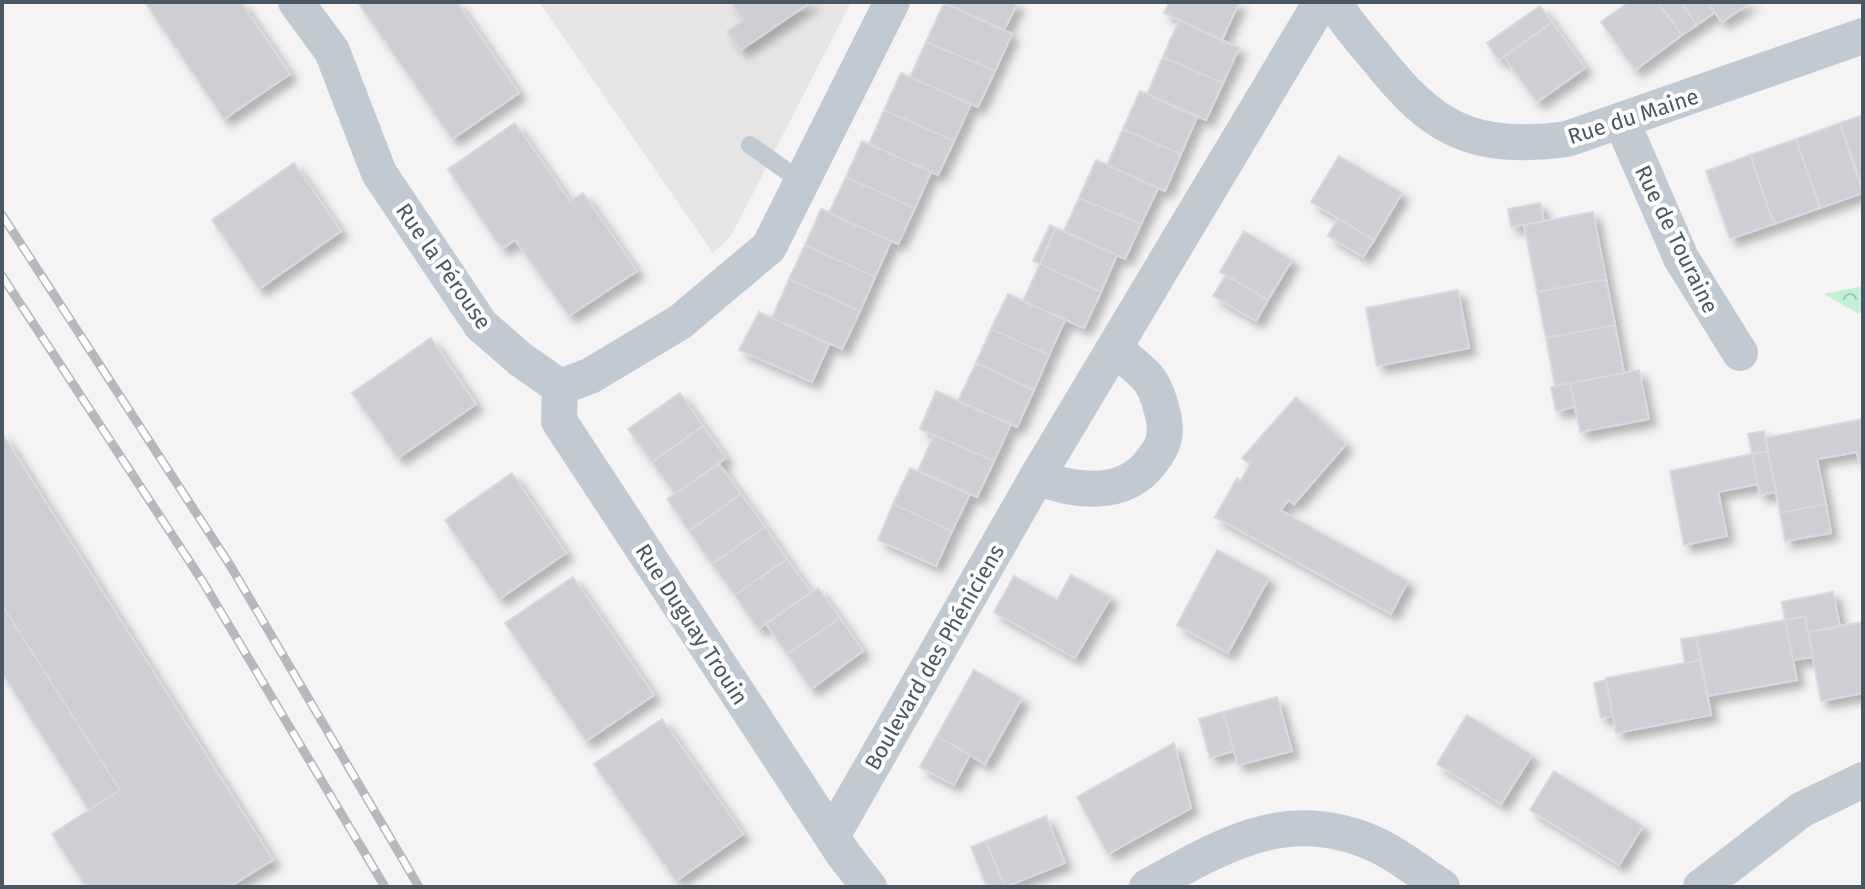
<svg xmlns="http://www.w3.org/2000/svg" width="1865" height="889" viewBox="0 0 1865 889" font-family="'Fira Sans',sans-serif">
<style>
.education{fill:#e6e4e5}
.forest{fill:url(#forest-crowns)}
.building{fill:#cdcfd5;stroke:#d7d9de;stroke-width:2;filter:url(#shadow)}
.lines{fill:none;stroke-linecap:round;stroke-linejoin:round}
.service{stroke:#c1cad2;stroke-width:18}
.minor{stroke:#c1cad2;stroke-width:36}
.rail-casing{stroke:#b5b8bd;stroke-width:9}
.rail{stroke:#fff;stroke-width:6;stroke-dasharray:18;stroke-linecap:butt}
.labels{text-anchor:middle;stroke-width:8;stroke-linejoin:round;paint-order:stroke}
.street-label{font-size:22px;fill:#4a5661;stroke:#fff}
</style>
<defs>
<pattern id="forest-crowns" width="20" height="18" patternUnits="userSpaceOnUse" patternTransform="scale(2)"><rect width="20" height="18" fill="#c3f1d5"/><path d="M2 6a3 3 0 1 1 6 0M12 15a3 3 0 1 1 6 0" fill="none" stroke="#a0c6b0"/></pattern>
<filter id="shadow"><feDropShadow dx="7" dy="7" stdDeviation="4" flood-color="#0004"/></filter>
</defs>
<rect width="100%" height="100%" fill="#f5f3f3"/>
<path class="education" d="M539,2H851L731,236L713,253Z"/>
<path class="forest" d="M1863,286V312L1857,313L1824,294Z"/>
<path class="building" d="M145,2H241L290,74L224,119Z
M358,2H457L519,93L452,139Z
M731,2H811L741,50L727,32L743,20Z
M941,2H1018L1004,30Z
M1169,2H1239L1222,40L1164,13Z
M1629,2H1658L1682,35L1635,70L1601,22Z
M1658,2H1681L1697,25L1682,35Z
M1681,2H1707L1715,12L1697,25Z
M1707,2H1751L1722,22Z
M944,3L1012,34L995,71L926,42Z
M1540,6L1552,22L1499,60L1487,43Z
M1179,20L1239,48L1223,83L1163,57Z
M1552,22L1585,68L1537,102L1504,57Z
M926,42L995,71L978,107L910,77Z
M1163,57L1223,83L1206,120L1147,94Z
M901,73L971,104L954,141L884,110Z
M1140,91L1197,117L1181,154L1123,129Z
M884,110L954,141L938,175L869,144Z
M1863,115V189L1840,123Z
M515,123L570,201L583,193L637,271L569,316L515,240L502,249L448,169Z
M1840,123L1863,193L1820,208L1796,139Z
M1123,129L1181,154L1165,191L1107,165Z
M1796,139L1820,208L1774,224L1750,155Z
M862,141L931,172L915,208L846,177Z
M1750,155L1774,224L1730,239L1706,171Z
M1339,156L1402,193L1374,240L1311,202Z
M1096,160L1158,188L1141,224L1079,198Z
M294,163L341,231L259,289L212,220Z
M846,177L915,208L898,244L829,213Z
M1079,198L1141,224L1125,259L1064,231Z
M1540,203L1544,221L1511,227L1508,209Z
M821,209L891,241L875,277L805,245Z
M1593,212L1606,279L1537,292L1524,225Z
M1338,218L1374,240L1363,257L1328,236Z
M1050,225L1056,228L1040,264L1033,261Z
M1056,228L1117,255L1101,292L1040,264Z
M1244,231L1292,260L1268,300L1220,272Z
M805,245L875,277L860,311L789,279Z
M1040,264L1101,292L1084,328L1023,301Z
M1226,275L1268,300L1256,321L1213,296Z
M789,279L860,311L842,349L772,318Z
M1606,279L1615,325L1546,338L1537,292Z
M1458,290L1469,348L1377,366L1366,308Z
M1008,294L1065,320L1049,355L991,329Z
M759,312L829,344L812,382L739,350Z
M1615,325L1624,373L1555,386L1546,338Z
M991,329L1049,355L1034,390L976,363Z
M431,338L476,404L398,458L352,393Z
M976,363L1034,390L1017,427L958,401Z
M1639,370L1649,419L1580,432L1570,383Z
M1570,383L1575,407L1556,411L1551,387Z
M936,391L1011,424L994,461L920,429Z
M680,393L703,426L652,462L628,429Z
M1296,397L1346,444L1294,504L1289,500L1280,510L1408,581L1391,614L1215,517L1237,478L1241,481L1250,464L1242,458Z
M1863,419V462H1859L1857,452L1817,459L1826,504L1780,513L1765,438Z
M703,426L726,458L675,494L652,462Z
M1764,431L1768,451L1752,454L1748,434Z
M2,433L273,860L229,887H86L52,834L120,790L2,605Z
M934,435L994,461L977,497L918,471Z
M1768,451L1776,492L1760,495L1752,454Z
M1752,454L1758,484L1718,492L1727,536L1684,545L1670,471Z
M719,464L741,494L689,531L667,499Z
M910,468L970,494L952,531L893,504Z
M512,473L566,553L499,599L445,520Z
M741,494L765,527L712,564L689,531Z
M893,504L952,531L936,566L878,540Z
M1826,504L1831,533L1785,541L1780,513Z
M765,527L787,559L735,595L712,564Z
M1217,550L1269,578L1228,653L1177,625Z
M787,559L811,592L758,629L735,595Z
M1071,575L1111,597L1075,658L994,612L1014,576L1057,600Z
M573,577L654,695L586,741L505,623Z
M818,588L840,618L787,654L766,624Z
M1833,592L1840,627L1808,632L1805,616L1785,620L1782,602Z
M2,605L120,790L89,810L2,673Z
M1805,616L1813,657L1793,660L1785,620Z
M840,618L863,651L811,689L787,654Z
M1785,620L1797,680L1707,696L1696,637Z
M1863,622V693L1821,701L1808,632Z
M1696,637L1701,660L1685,663L1681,639Z
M1701,660L1711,715L1616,733L1606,678Z
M974,670L1022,698L985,764L937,736Z
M1606,680L1613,716L1601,718L1594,683Z
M1277,697L1292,751L1238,765L1223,712Z
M1223,712L1234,751L1210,758L1199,719Z
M1467,715L1532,755L1501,804L1437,764Z
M662,719L743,834L676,881L594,764Z
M937,736L970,755L954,785L920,767Z
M1174,743L1191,808L1108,854L1077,797Z
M1554,771L1643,826L1619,865L1530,810Z
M1046,816L1065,863L1005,887L986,841Z
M986,841L1005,887H987L971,847Z"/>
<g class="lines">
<path class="service" d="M750,145L802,182"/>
<path class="minor" d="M296,2L332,51L379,173L481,325L520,359L560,387L590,376L680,322L769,247L892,2
M1334,2C1345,22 1361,39 1375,56C1433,130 1472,151 1567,139L1863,36
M1622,122L1681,258L1740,353
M560,387L559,421L844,855L869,887
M1037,477C1075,492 1124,498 1151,462C1165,445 1168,432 1162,411C1159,399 1155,386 1147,377C1137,366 1124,357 1114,348
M832,836L1037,477L1321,2
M1147,887C1226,844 1289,804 1379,846C1401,857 1422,874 1442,887
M1701,887L1801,810L1863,780"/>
<defs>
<path id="rail" d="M2,215L230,565L419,887
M2,276L203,582L385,887"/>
</defs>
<use href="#rail" class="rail-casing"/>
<use href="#rail" class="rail"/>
</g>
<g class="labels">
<g class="street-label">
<text transform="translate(1633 116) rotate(-18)" y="8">Rue du Maine</text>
<text transform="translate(1677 239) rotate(64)" y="8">Rue de Touraine</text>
<text transform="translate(444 266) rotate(55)" y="8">Rue la Pérouse</text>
<text transform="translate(692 624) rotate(57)" y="8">Rue Duguay Trouin</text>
<text transform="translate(934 657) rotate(-60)" y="8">Boulevard des Phéniciens</text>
</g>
</g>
<rect width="1865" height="889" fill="none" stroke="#4a5661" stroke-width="8"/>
</svg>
